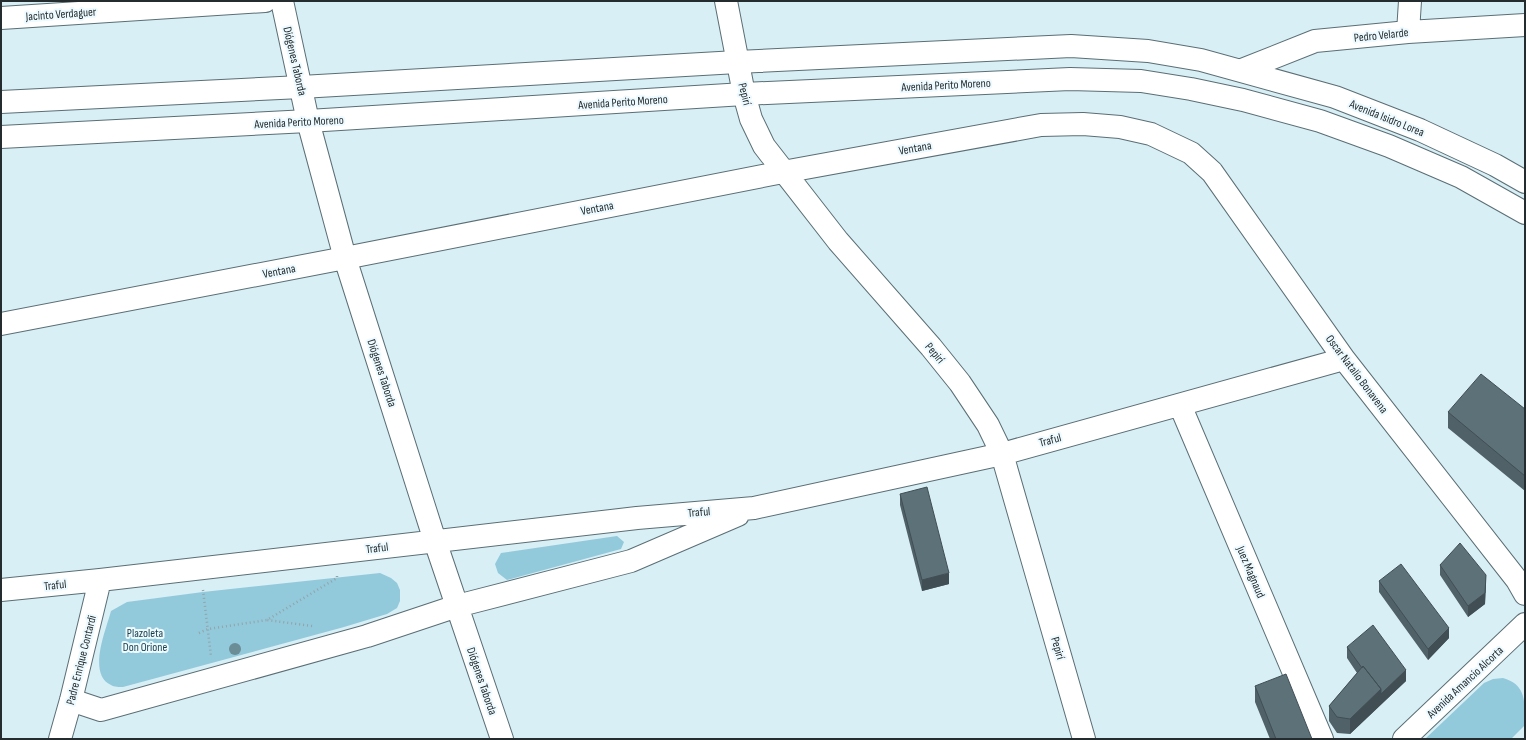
<svg xmlns="http://www.w3.org/2000/svg" width="1526" height="740" viewBox="0 0 1526 740" font-family="'Sofia Sans Condensed',sans-serif">
<style>
.green{fill:#92c9db}
.lines{fill:none;stroke-linecap:round;stroke-linejoin:round}
.minor-casing{stroke:#5a6e74;stroke-width:24}
.secondary-casing{stroke:#5a6e74;stroke-width:24}
.path{stroke:#93a4a9;stroke-width:2.5;stroke-dasharray:1 3;stroke-linecap:butt}
.minor{stroke:#fff;stroke-width:22}
.secondary{stroke:#fff;stroke-width:22}
.tree{fill:#6b8d96}
.wall{fill:#506167}
.shaded-wall{fill:#414f54}
.building{fill:#5d7178;stroke:#414f54}
.labels{text-anchor:middle;stroke-width:4;stroke-linejoin:round;paint-order:stroke}
.street-label{font-size:12px;fill:#242c2f;stroke:#edfaff}
.park-label{font-size:12px;fill:#113c48;stroke:#edfaff}
</style>
<rect width="100%" height="100%" fill="#d8eff6"/>
<path class="green" d="M617,536L624,542L621,549L507,580L498,573L495,564L501,553Z
M380,573L391,578L397,583L400,590V601L397,608L387,614L344,627L123,687C120,687 114,687 111,685C87,674 106,630 111,611L127,602L203,592Z
M1503,678C1526,685 1525,700 1525,725L1511,739H1425L1484,683L1493,679Z"/>
<g class="lines">
<defs>
<path id="minor" d="M282,1L308,121L345,258L435,541L502,739
M726,1L744,94L751,119L764,146L838,241L931,347L960,383L988,425L1002,454L1084,739
M1,18L265,1
M1408,32L1410,1
M1242,70L1315,41L1408,32L1525,25
M1,324L345,258L783,172L1041,125L1083,124L1120,127L1151,134L1191,153L1212,172L1344,359L1517,580L1525,594
M1180,405L1322,739
M1,590L100,580L637,518L754,508L1002,454L1344,359
M71,700L101,710L367,636L457,606L631,561L738,515
M60,739L71,700L100,580"/>
<path id="secondary" d="M1,102L301,87L737,62L1071,46L1148,51L1201,60L1335,97L1420,130L1495,165L1525,182
M1,137L308,121L744,94L1070,79L1141,81L1191,89L1243,100L1320,121L1389,146L1461,177L1525,213
M1404,739L1525,624"/>
</defs>
<use href="#minor" class="minor-casing"/>
<use href="#secondary" class="secondary-casing"/>
<path class="path" d="M203,590L211,656
M312,626L267,620L337,578V575
M199,633L208,629L267,620"/>
<use href="#minor" class="minor"/>
<use href="#secondary" class="secondary"/>
</g>
<circle class="tree" cx="235" cy="649" r="6"/>
<path class="wall" d="M1525,409V491L1448,428V412Z
M900,494L949,584L922,591L900,505Z
M1440,565L1486,585L1485,604L1468,617L1440,575Z
M1379,581L1449,638L1428,660L1379,592Z
M1347,647L1406,681L1350,734L1337,733L1329,721V706L1357,673L1347,658Z
M1255,686L1312,739H1270L1255,702Z"/>
<path class="shaded-wall" d="M949,573V584L922,591V580Z
M1486,575L1485,604L1468,617V606Z
M1449,628V638L1428,660V649Z
M1406,670V681L1350,734V719L1381,689Z"/>
<path class="building" d="M1481,374L1525,409V476L1448,412Z
M927,487L949,573L922,580L900,494Z
M1460,543L1486,575L1485,593L1468,606L1440,565Z
M1401,564L1449,628L1428,649L1379,581Z
M1373,625L1406,670L1381,694V689L1363,666L1362,668L1347,647Z
M1363,666L1381,689L1350,719L1337,717L1329,706Z
M1286,674L1312,739H1276L1255,686Z"/>
<g class="labels">
<g class="street-label">
<text transform="translate(61 14) rotate(-4)" y="4">Jacinto Verdaguer</text>
<text transform="translate(1381 35) rotate(-6)" y="4">Pedro Velarde</text>
<text transform="translate(295 61) rotate(77)" y="4">Diógenes Taborda</text>
<text transform="translate(946 85) rotate(-3)" y="4">Avenida Perito Moreno</text>
<text transform="translate(745 94) rotate(76)" y="4">Pepirí</text>
<text transform="translate(623 102) rotate(-4)" y="4">Avenida Perito Moreno</text>
<text transform="translate(1387 118) rotate(22)" y="4">Avenida Isidro Lorea</text>
<text transform="translate(299 122) rotate(-3)" y="4">Avenida Perito Moreno</text>
<text transform="translate(915 148) rotate(-10)" y="4">Ventana</text>
<text transform="translate(597 208) rotate(-11)" y="4">Ventana</text>
<text transform="translate(279 271) rotate(-11)" y="4">Ventana</text>
<text transform="translate(935 353) rotate(50)" y="4">Pepirí</text>
<text transform="translate(382 373) rotate(72)" y="4">Diógenes Taborda</text>
<text transform="translate(1357 374) rotate(53)" y="4">Oscar Natalio Bonavena</text>
<text transform="translate(1050 440) rotate(-15)" y="4">Traful</text>
<text transform="translate(699 512) rotate(-5)" y="4">Traful</text>
<text transform="translate(377 548) rotate(-7)" y="4">Traful</text>
<text transform="translate(1251 572) rotate(67)" y="4">Juez Magnaud</text>
<text transform="translate(55 585) rotate(-6)" y="4">Traful</text>
<text transform="translate(1058 648) rotate(74)" y="4">Pepirí</text>
<text transform="translate(81 660) rotate(-76)" y="4">Padre Enrique Contardi</text>
<text transform="translate(482 681) rotate(71)" y="4">Diógenes Taborda</text>
<text transform="translate(1465 682) rotate(-43)" y="4">Avenida Amancio Alcorta</text>
</g>
<g class="park-label">
<text x="145" y="637">Plazoleta<tspan x="145" dy="14">Don Orione</tspan></text>
</g>
</g>
<rect width="1526" height="740" fill="none" stroke="#242c2f" stroke-width="4"/>
</svg>
